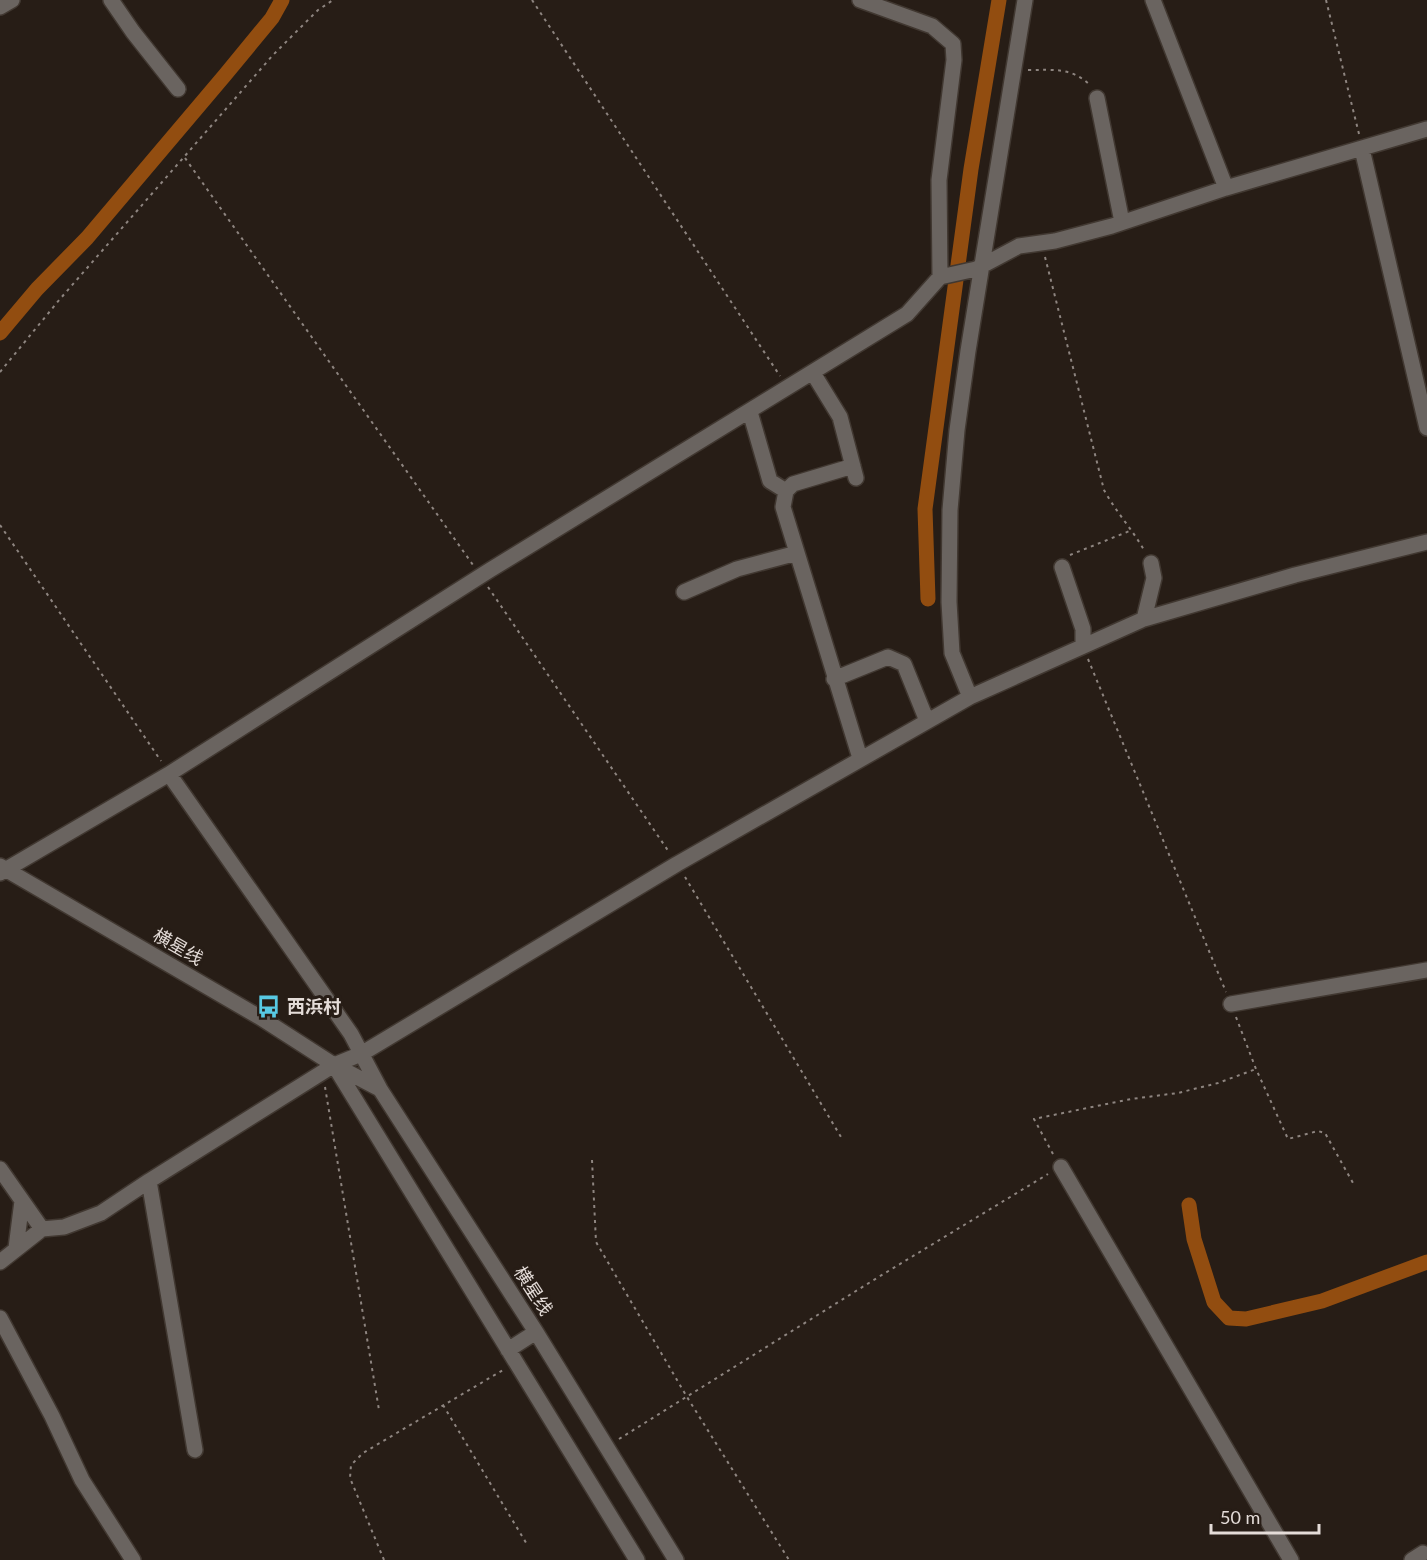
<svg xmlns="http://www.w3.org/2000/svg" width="1427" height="1560" viewBox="0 0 1427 1560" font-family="Lato,'Noto Sans SC',sans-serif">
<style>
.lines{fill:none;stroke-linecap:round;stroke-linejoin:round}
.canal{stroke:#924d10;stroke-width:15}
.minor-casing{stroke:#413831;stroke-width:18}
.path{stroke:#8e8580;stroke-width:2;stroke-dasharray:3 4.5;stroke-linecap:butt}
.minor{stroke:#6a6460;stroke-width:15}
.labels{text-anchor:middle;stroke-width:6;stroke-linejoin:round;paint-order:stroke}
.street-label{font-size:18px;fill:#e4dcd8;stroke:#271d16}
.poi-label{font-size:18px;font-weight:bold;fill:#e4dcd8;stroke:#271d16;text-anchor:start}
</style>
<rect width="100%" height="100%" fill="#271d16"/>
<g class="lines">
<path class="canal" d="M0,333L37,289L87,238L225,75L272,18L282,0
M928,599L925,509L971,169L999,0
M1189,1205L1194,1239L1214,1302L1229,1318L1246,1319L1322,1301L1427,1262"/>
<defs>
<path id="minor" d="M111,0L133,32L178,89
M860,0L932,26L953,44L954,60L939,180L940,277
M1153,0L1226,188
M0,7L12,0
M1097,98L1122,222
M1362,149L1427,428
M813,373L840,417L856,478
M750,412L770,481L786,491
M853,466L793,484L786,491L783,507L860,758
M1062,567L1083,629V646
M684,592L737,569L797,553
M1144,619L1154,578L1151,563
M834,679L888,657L904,664L927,721
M970,697L952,653L949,602L950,510L957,430L968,351L1025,0
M169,774L351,1034L380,1089
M0,866L261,1018L334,1065L380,1089L536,1332L676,1560
M0,873L169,774L490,570L907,314L940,277L976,269L1019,246L1055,241L1112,226L1226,188L1427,129
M1231,1004L1427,970
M334,1065L637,1560
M1061,1167L1291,1560
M0,1169L42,1229
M149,1181L195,1450
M16,1248L22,1201
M0,1262L42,1229L64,1227L101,1213L149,1181L334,1065L361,1054L677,864L970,697L1144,619L1295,575L1427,542
M0,1318L52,1416L82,1480L133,1560
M508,1350L536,1332
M1412,1560L1423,1553"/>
</defs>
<use href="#minor" class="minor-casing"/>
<path class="path" d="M532,0L780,376
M1326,0L1359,134
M1028,70C1053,70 1071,67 1090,85
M185,158L473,565
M1045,257L1104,490C1116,512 1132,529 1144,550
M0,372L60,299L273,55L318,10L333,0
M0,525L161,761
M1070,555L1132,530
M488,587L669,852
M1088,659L1226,992
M685,877L841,1137
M1236,1017L1256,1069L1288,1139L1318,1131L1325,1133L1353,1183
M325,1087L379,1410
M1053,1154L1034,1119L1131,1099L1178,1093L1218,1083L1256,1069
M592,1160L596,1242L687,1397L789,1560
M443,1405L528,1546
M619,1439L872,1281L1048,1174
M384,1560L350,1478L351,1465L363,1453L503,1370"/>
<use href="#minor" class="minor"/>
</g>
<defs>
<symbol id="bus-bare" viewBox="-9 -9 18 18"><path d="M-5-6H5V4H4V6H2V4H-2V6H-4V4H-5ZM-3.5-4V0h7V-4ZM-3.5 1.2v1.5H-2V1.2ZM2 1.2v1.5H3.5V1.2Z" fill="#58c9e3" stroke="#271d16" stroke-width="2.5" paint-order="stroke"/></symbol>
</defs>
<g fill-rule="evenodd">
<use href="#bus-bare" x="252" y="990" width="33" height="33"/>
</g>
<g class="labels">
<g class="street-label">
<text transform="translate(178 947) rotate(30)" y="6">横星线</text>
<text transform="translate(533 1291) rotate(57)" y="6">横星线</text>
</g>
<g class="poi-label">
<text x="287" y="1013">西浜村</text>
</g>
</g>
<path d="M1211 1524v9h108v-9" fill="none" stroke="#e4dcd8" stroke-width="3"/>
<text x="1220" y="1524" font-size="18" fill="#e4dcd8" stroke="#271d16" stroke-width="4.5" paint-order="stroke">50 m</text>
</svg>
